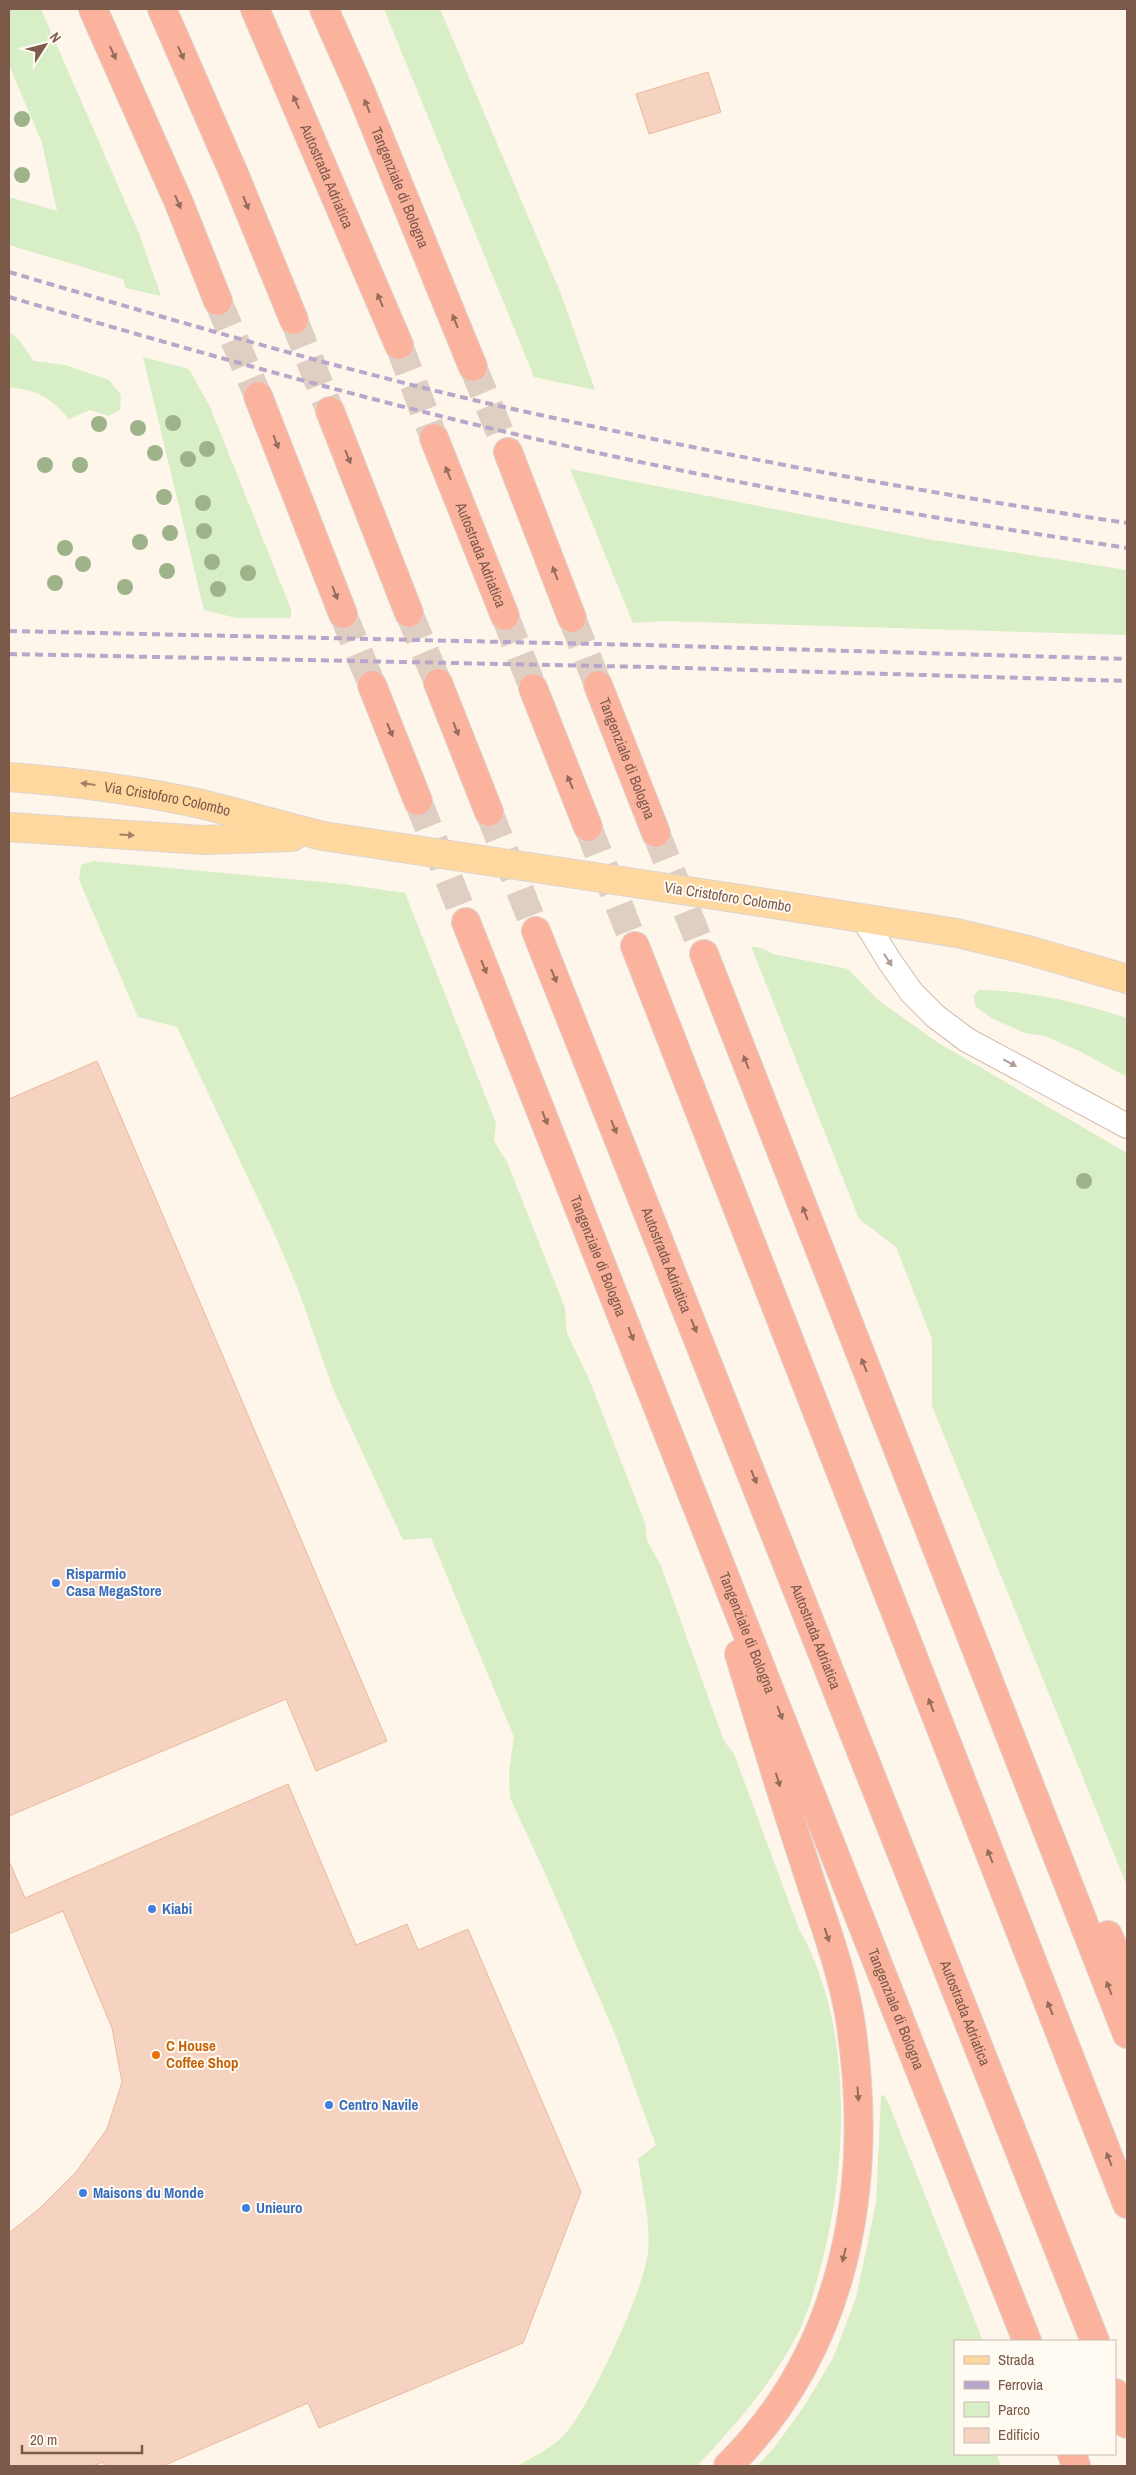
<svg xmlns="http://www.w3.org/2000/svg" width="1136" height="2475" viewBox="0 0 1136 2475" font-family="'Archivo Narrow',sans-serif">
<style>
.green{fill:#d8eec6}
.building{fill:#f6d3c0;stroke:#eab99e}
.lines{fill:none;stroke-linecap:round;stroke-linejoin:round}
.highway-tunnel{stroke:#decfc2;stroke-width:28;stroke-dasharray:28 14;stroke-linecap:butt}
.lane-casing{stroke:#d2bcae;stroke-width:26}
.primary-casing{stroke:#ddd4d0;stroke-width:30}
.highway-casing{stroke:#ddd4d0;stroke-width:30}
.lane{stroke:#fff;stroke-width:24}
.primary{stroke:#ffd8a0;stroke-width:28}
.highway{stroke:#fcb39d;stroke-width:28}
.rail{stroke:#b8a6cb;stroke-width:4;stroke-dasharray:8 5;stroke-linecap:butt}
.primary-bridge-casing{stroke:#ddd4d0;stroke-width:30;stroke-linecap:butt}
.primary-bridge{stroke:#ffd8a0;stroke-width:28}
.tree{fill:#9fb38b}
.oneway{fill:#966c5b}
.oneway2{fill:#a38064}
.oneway3{fill:#b09c92}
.shop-dot{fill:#3f7fe0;stroke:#fffaf2;stroke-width:2}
.food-dot{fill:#e8710a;stroke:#fffaf2;stroke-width:2}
.labels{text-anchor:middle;stroke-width:4;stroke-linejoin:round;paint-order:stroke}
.street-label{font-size:15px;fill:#7c5a4a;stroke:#fffaf2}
.shop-label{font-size:15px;font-weight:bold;fill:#366cbe;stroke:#fffaf2;text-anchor:start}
.food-label{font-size:15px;font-weight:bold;fill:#c56008;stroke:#fffaf2;text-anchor:start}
</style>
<rect width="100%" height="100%" fill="#fef6ea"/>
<path class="green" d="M9,9H41L140,236L161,296L126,288L123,279L9,245V197L57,211L42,143L9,65Z
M384,9H440L561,294L595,390L534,377Z
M9,332C23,341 24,348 34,361L65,365L109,380L121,395L120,410L109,416L90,410L69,419C47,395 41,392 9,387Z
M143,357L189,369L210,407L291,609V618H236L204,610Z
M570,469L927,539L1127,570V635L662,621L633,623Z
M93,861L343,884L405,893L496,1123L494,1141L507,1162L565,1308L567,1333L589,1379L645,1523L647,1540L661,1566L724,1741L734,1754L799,1929C854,2025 848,2163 821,2266C815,2287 810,2307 801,2327C774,2382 738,2422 697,2466H517C533,2457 552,2448 565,2434C589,2409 646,2286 648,2251C651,2221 642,2189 638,2159L656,2145L615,2034L544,1871L510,1798L509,1771L514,1737L431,1538L403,1540L333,1389L298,1289L275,1235L177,1027L138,1017L79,880L81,865Z
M751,946L764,949L773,954L848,969L878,1000L937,1042L1127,1153V1886L932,1406V1339L896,1247L859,1219Z
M979,990C1029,990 1080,1003 1127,1018V1077L1081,1052L1045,1036L1025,1033L991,1018L975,1006L974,995Z
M881,2095L885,2096L888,2102L983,2341H955V2454H996L1001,2466H757L774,2448L805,2405L833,2358L856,2298L876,2203Z"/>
<path class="building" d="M708,72L721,112L649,134L636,94Z
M97,1061L387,1741L316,1771L286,1699L9,1816V1099Z
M288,1784L356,1945L407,1924L418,1950L468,1929L581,2192L523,2343L319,2428L308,2403L163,2466H105L103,2462L94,2466H9V2233L40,2208L76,2172L107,2129L122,2082L112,2028L63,1911L9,1934V1861L25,1898Z"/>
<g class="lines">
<path class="highway-tunnel" d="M218,301L258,396
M294,320L330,411
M399,345L434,438
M473,367L508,452
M409,613L438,683
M343,614L372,685
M505,616L533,688
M572,618L598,685
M418,801L466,922
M489,812L536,931
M588,827L635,946
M656,833L704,954"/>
<defs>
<path id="lane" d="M863,918L890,962L912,993L935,1016L967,1040L1127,1126"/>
<g id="primary">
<path id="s1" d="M9,777C74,782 138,790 201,804C242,814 283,826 323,836"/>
<path d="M9,827L203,840L292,837"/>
<path d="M747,900L957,933L1024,949L1127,979"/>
</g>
<g id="highway">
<path d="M93,9L179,203L218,301"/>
<path d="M162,9L235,176L294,320"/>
<path id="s2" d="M255,9L399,345"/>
<path id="s3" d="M324,9L360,90L473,367"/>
<path d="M258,396L343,614"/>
<path d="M330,411L409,613"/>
<path id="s4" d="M434,438L505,616"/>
<path d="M508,452L572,618"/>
<path d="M438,683L489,812"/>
<path d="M372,685L418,801"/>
<path id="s5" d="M598,685L656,833"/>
<path d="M533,688L588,827"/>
<path id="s6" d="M466,922L1027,2341"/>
<path id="s7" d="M536,931L1095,2341"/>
<path d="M635,946L1127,2204"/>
<path d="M704,954L1127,2034"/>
<path d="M1108,1935L1127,1980"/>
<path d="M1115,2393L1127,2424"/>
<path d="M1072,2454L1076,2466"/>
<path d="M728,2466C848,2348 875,2180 850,2019C841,1965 820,1913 804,1861C781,1792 760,1723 739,1654"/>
</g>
</defs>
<use href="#lane" class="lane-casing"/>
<use href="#primary" class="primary-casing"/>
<use href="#highway" class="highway-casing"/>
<use href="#lane" class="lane"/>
<use href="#primary" class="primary"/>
<use href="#highway" class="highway"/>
<path class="rail" d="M9,272C173,320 337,369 504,407C710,453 918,492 1127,523
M9,297C166,343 323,388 481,426C695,478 911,515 1127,548
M9,631L642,645L1127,659
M9,654L650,667L1127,681"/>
<defs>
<path id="primary-bridge" d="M323,836L747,900"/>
</defs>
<use href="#primary-bridge" class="primary-bridge-casing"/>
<use href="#primary-bridge" class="primary-bridge"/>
</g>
<g class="tree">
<circle cx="22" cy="119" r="8"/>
<circle cx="22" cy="175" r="8"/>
<circle cx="173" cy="423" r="8"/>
<circle cx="99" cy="424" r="8"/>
<circle cx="138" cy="428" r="8"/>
<circle cx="207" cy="449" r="8"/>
<circle cx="155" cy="453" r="8"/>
<circle cx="188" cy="459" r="8"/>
<circle cx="45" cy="465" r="8"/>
<circle cx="80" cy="465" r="8"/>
<circle cx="164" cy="497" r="8"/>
<circle cx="203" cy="503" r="8"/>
<circle cx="204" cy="531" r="8"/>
<circle cx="170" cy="533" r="8"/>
<circle cx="140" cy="542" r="8"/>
<circle cx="65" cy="548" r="8"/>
<circle cx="212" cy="562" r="8"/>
<circle cx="83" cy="564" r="8"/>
<circle cx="167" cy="571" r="8"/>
<circle cx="248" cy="573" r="8"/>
<circle cx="55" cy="583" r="8"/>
<circle cx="125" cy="587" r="8"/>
<circle cx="218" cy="589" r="8"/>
<circle cx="1084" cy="1181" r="8"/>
</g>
<defs><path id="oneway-solid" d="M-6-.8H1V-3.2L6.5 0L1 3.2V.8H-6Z" transform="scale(1.25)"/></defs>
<g class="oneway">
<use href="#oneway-solid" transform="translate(113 53) rotate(66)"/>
<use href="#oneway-solid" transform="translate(181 53) rotate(66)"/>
<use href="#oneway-solid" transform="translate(296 102) rotate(-114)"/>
<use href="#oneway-solid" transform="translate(367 106) rotate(-112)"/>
<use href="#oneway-solid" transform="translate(178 202) rotate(67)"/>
<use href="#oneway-solid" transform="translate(246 203) rotate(68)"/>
<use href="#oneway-solid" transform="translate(380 300) rotate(-113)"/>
<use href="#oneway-solid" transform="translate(455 321) rotate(-112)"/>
<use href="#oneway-solid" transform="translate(276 442) rotate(69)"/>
<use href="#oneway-solid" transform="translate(348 457) rotate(68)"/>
<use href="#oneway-solid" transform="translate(448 473) rotate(-112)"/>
<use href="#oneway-solid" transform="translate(555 573) rotate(-111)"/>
<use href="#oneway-solid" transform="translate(335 593) rotate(69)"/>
<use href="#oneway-solid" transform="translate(456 729) rotate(69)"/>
<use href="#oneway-solid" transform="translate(390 730) rotate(68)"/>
<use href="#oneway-solid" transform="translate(570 782) rotate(-112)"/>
<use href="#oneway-solid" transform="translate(484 967) rotate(68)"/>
<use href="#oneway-solid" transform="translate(554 976) rotate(68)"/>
<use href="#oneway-solid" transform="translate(746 1062) rotate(-111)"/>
<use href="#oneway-solid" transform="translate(545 1118) rotate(68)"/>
<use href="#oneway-solid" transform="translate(614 1127) rotate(68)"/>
<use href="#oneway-solid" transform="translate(805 1213) rotate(-111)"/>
<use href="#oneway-solid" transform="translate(694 1326) rotate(68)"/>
<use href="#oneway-solid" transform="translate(631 1334) rotate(69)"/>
<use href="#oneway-solid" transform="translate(864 1365) rotate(-112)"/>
<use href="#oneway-solid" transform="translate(754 1477) rotate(68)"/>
<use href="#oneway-solid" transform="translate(931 1705) rotate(-111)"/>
<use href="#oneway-solid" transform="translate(780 1713) rotate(69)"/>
<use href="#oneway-solid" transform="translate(778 1780) rotate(73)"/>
<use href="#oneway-solid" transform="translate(990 1856) rotate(-111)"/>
<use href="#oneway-solid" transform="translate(827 1935) rotate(72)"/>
<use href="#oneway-solid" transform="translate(1109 1988) rotate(-111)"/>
<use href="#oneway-solid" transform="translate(1050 2008) rotate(-111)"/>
<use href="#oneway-solid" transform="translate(858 2094) rotate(86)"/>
<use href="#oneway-solid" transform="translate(1109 2159) rotate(-111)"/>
<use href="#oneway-solid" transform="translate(844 2255) rotate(104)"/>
</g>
<g class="oneway2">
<use href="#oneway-solid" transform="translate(88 784) rotate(-173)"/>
<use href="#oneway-solid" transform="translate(127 835) rotate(4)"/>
</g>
<g class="oneway3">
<use href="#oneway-solid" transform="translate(888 960) rotate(57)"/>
<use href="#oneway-solid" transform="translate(1010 1063) rotate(28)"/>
</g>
<g class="shop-dot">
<circle cx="56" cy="1583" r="5"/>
<circle cx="152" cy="1909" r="5"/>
<circle cx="329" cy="2105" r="5"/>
<circle cx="83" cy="2193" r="5"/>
<circle cx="246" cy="2208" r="5"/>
</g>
<circle class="food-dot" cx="156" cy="2055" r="5"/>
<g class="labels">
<g class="street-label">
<text dy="5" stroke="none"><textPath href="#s2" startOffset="182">Autostrada Adriatica</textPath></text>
<text dy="5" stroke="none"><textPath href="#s3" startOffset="194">Tangenziale di Bologna</textPath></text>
<text dy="5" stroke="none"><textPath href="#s4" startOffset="126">Autostrada Adriatica</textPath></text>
<text dy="5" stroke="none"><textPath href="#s5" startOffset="79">Tangenziale di Bologna</textPath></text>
<text dy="5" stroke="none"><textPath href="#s1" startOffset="160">Via Cristoforo Colombo</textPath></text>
<text transform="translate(728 897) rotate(9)" y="5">Via Cristoforo Colombo</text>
<text dy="5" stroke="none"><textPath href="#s6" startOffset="359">Tangenziale di Bologna</textPath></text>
<text dy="5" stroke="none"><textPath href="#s7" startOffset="354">Autostrada Adriatica</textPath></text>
<text dy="5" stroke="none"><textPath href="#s6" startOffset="764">Tangenziale di Bologna</textPath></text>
<text dy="5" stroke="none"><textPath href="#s7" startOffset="759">Autostrada Adriatica</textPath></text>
<text dy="5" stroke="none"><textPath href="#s6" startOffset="1169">Tangenziale di Bologna</textPath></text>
<text dy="5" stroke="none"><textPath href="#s7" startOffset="1164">Autostrada Adriatica</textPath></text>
</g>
<g class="shop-label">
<text x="66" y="1579">Risparmio<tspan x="66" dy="17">Casa MegaStore</tspan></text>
<text x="162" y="1914">Kiabi</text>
<text x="339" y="2110">Centro Navile</text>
<text x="93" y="2198">Maisons du Monde</text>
<text x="256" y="2213">Unieuro</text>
</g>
<g class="food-label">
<text x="166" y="2051">C House<tspan x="166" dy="17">Coffee Shop</tspan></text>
</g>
</g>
<rect width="1136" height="2475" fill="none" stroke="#7c5a4a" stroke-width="20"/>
<rect x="954" y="2340" width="162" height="115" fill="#fffaf2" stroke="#cbbaaf"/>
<rect x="964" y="2356" width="25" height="8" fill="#ffd8a0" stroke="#cbbaaf"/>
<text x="998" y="2365" font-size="15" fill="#7c5a4a">Strada</text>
<rect x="964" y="2381" width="25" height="8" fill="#b8a6cb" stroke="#cbbaaf"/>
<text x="998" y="2390" font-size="15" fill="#7c5a4a">Ferrovia</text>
<rect x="964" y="2402" width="25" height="15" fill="#d8eec6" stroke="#cbbaaf"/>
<text x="998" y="2415" font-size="15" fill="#7c5a4a">Parco</text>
<rect x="964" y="2428" width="25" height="15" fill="#f6d3c0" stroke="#cbbaaf"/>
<text x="998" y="2440" font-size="15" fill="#7c5a4a">Edificio</text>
<g transform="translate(45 45) rotate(54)" stroke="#fffaf2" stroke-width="4" paint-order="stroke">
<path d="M0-4L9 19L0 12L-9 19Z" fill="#7c5a4a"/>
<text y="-8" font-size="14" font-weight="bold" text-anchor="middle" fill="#7c5a4a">N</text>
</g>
<path d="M22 2445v8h120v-8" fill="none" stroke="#7c5a4a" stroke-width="2.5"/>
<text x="30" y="2445" font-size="15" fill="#7c5a4a" stroke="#fffaf2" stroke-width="4" paint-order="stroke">20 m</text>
</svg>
